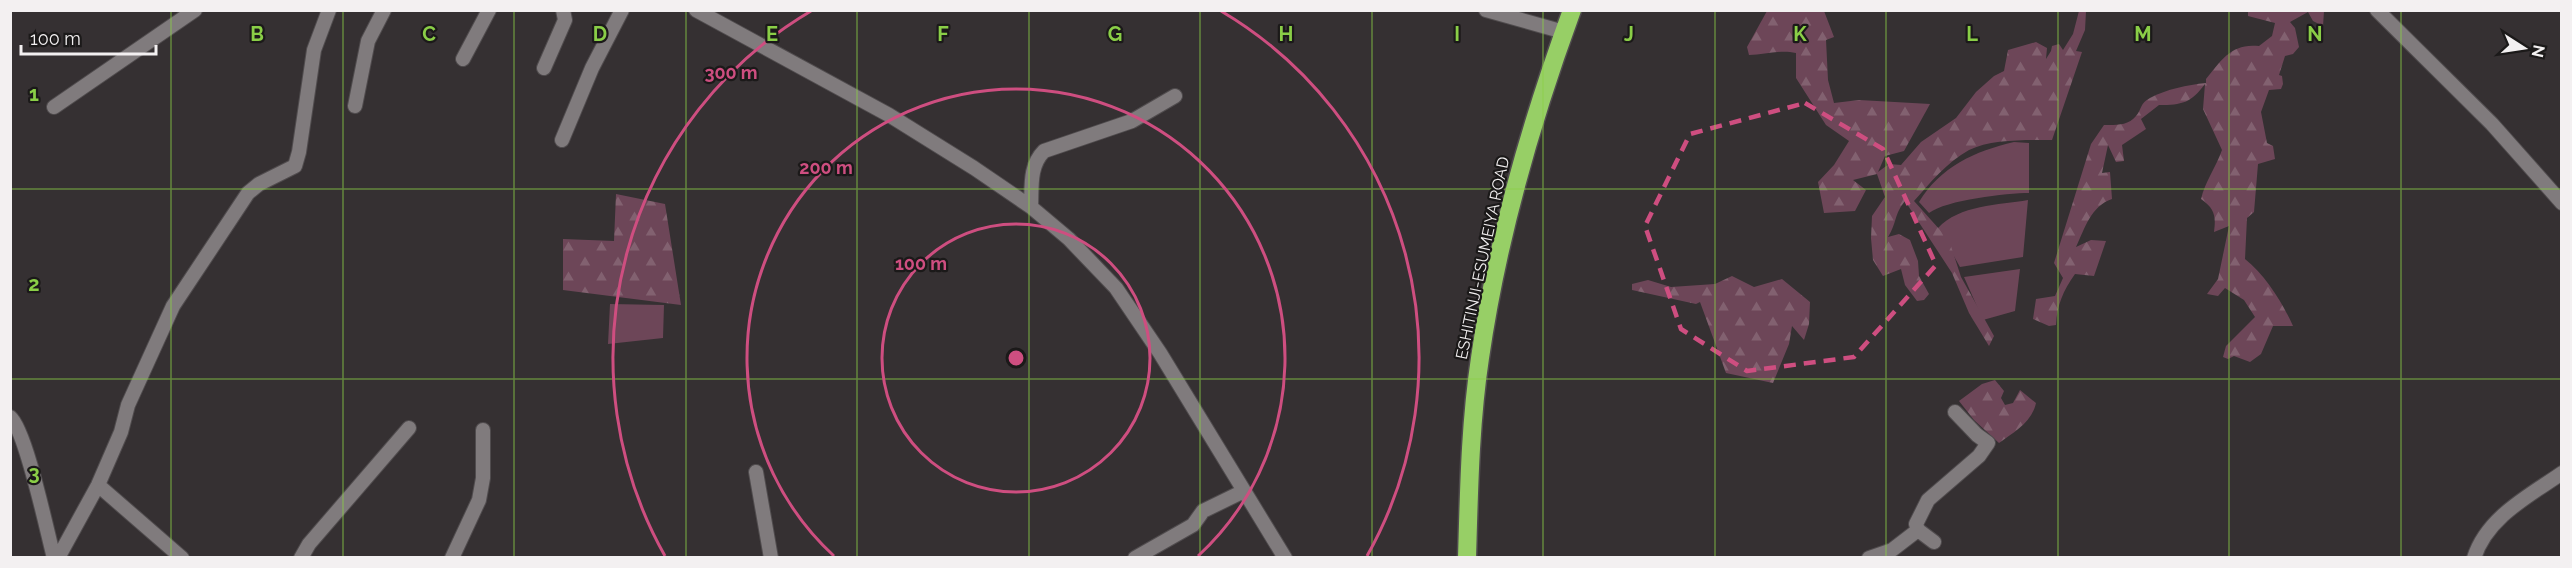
<svg xmlns="http://www.w3.org/2000/svg" width="2572" height="568" viewBox="0 0 2572 568" font-family="Raleway,sans-serif">
<style>
.grass{fill:#6d4658}
.forest{fill:url(#forest-firs)}
.lines{fill:none;stroke-linecap:round;stroke-linejoin:round}
.minor-casing{stroke:#504c4e;stroke-width:16}
.highway-casing{stroke:#504c4e;stroke-width:21}
.minor{stroke:#807b7d;stroke-width:14}
.highway{stroke:#97cf66;stroke-width:18}
.marked{fill:none;stroke:#ce4e80;stroke-width:4.5;stroke-dasharray:12 8;stroke-linejoin:round}
.grid{fill:none;stroke:#8ace47;stroke-width:1.5;stroke-opacity:0.55}
.ring{fill:none;stroke:#ce4e80;stroke-width:3}
.labels{text-anchor:middle;stroke-width:4.5;stroke-linejoin:round;paint-order:stroke}
.street-label{font-size:16px;fill:#f3f0f1;stroke:#1b1919}
.grid-label{font-size:20px;text-anchor:middle;font-weight:bold;fill:#8ace47;stroke:#1b1919;stroke-width:4.5;stroke-linejoin:round;paint-order:stroke}
.centre{fill:#ce4e80;stroke:#1b1919;stroke-width:3}
.ring-label{font-size:18px;text-anchor:middle;font-weight:bold;fill:#ce4e80;stroke:#1b1919;stroke-width:4.5;stroke-linejoin:round;paint-order:stroke}
</style>
<defs>
<pattern id="forest-firs" width="22" height="20" patternUnits="userSpaceOnUse" patternTransform="scale(1.5)"><rect width="22" height="20" fill="#6d4658"/><path d="M5 1l3.5 6h-7zM16 11l3.5 6h-7z" fill="#826170"/></pattern>
</defs>
<rect width="100%" height="100%" fill="#353032"/>
<path class="grass" d="M2014,142L2029,143V193C2007,193 1946,200 1929,213L1919,202C1940,167 1975,151 2014,142Z
M2028,200L2023,257L1960,267L1938,228C1959,205 1999,205 2028,200Z
M2020,269L2015,311L1983,320L1964,277Z
M610,304L664,305L663,338L608,344Z"/>
<path class="forest" d="M1767,11H1824L1834,37L1826,40L1828,80L1834,103L1859,100L1930,104L1904,151L1885,156L1878,172L1889,164L1901,165L1921,142L1956,118L1976,92L1994,76L2004,71L2008,50L2036,42L2047,48L2046,59L2051,51L2052,46L2059,44L2063,50L2073,34L2079,11H2086L2085,30L2076,51L2082,52L2052,140C2027,140 1991,139 1969,150C1947,162 1930,183 1914,201L1949,240L1961,277L1994,336L1989,346L1969,313L1952,273L1905,201C1894,214 1897,223 1888,237L1899,234L1910,240L1918,261L1919,276L1929,294L1924,300L1917,301L1905,285L1901,269L1883,276L1873,260L1871,238L1872,216L1885,197L1877,174L1853,180L1866,190L1855,211L1824,213L1818,182L1834,165L1849,141L1826,125L1796,78V53C1780,49 1765,55 1749,55L1747,47Z
M2248,11H2324L2323,26L2313,21L2308,12L2290,22L2295,28L2299,47L2293,54L2285,56L2279,75L2282,76L2283,84L2281,89L2269,90L2261,112L2267,143L2273,146L2275,159L2258,164L2254,212L2247,218L2245,259C2266,276 2282,302 2293,326H2273L2261,354L2250,362L2234,356L2228,359L2223,357L2226,346L2255,317L2244,300L2225,288L2218,296L2207,294L2218,279L2229,226L2214,232C2216,216 2215,209 2201,199C2205,182 2216,167 2222,150L2203,109L2205,84C2191,103 2182,105 2159,105L2141,119L2146,129L2122,145L2124,161L2116,162L2108,145L2102,173L2110,172L2112,199C2091,206 2085,228 2076,247L2091,240L2106,241L2094,276L2075,274C2063,291 2057,305 2056,325L2049,326L2033,319L2036,299L2055,296L2063,278L2054,263L2091,144L2104,125C2115,125 2128,126 2136,116C2142,109 2140,103 2150,98C2167,89 2187,85 2206,83V79C2222,59 2232,43 2259,46L2272,36L2275,23L2248,16Z
M616,194L665,204L681,305L563,290V239L614,241Z
M1732,276L1754,287L1782,279L1810,302L1809,324L1804,340L1792,326L1789,344L1773,383L1726,373L1700,302L1696,304L1632,290V284L1648,280L1671,287L1715,284Z
M1995,380L2004,391L2001,398L2005,405L2013,403L2020,390L2036,403C2032,422 2014,432 1999,443L1974,420L1959,401L1982,384Z"/>
<g class="lines">
<defs>
<path id="minor" d="M696,10L889,115L974,168L1031,207L1069,239L1116,288L1160,353L1285,558
M1486,10L1564,32
M2377,10L2492,124L2562,203
M463,59L489,10
M544,68L565,20L563,10
M355,106L368,41L384,10
M54,107L195,10
M562,140L592,68L622,10
M1031,207C1032,187 1029,166 1044,151L1132,121L1175,96
M10,417C26,430 47,532 54,558
M756,472L771,558
M98,485L182,558
M1934,542L1918,530L1916,524L1928,500L1979,456L1988,443L1977,435L1955,412
M58,558L98,485L121,432L128,405L173,306L248,193L259,184L295,166L299,152L314,50L329,10
M301,558L309,544L409,428
M452,558L479,500L483,478V430
M1135,558L1193,525L1203,511L1244,491
M1869,558L1892,550L1918,530
M2474,558C2487,517 2529,496 2562,473"/>
<path id="highway" d="M1467,558C1469,491 1470,424 1480,358C1497,239 1531,122 1572,10"/>
</defs>
<use href="#minor" class="minor-casing"/>
<use href="#highway" class="highway-casing"/>
<use href="#minor" class="minor"/>
<use href="#highway" class="highway"/>
</g>
<path class="marked" d="M1805,103L1883,149L1936,265L1854,357L1747,371L1681,329L1645,226L1690,134Z"/>
<path class="grid" d="M171,10V558M343,10V558M514,10V558M686,10V558M857,10V558M1029,10V558M1200,10V558M1372,10V558M1543,10V558M1715,10V558M1886,10V558M2058,10V558M2229,10V558M2401,10V558M10,189H2562M10,379H2562"/>
<g class="ring">
<circle cx="1016" cy="358" r="134"/>
<path d="M834 556A269 269 0 1 1 1198 556"/>
<path d="M665 556A403 403 0 0 1 811 11M1221 11A403 403 0 0 1 1367 556"/>
</g>
<g class="labels">
<g class="street-label">
<text transform="translate(1482 258) rotate(-78)" y="6">ESHITINJI-ESUMEIYA ROAD</text>
</g>
</g>
<g class="grid-label">
<text x="257" y="41">B</text>
<text x="429" y="41">C</text>
<text x="600" y="41">D</text>
<text x="772" y="41">E</text>
<text x="943" y="41">F</text>
<text x="1115" y="41">G</text>
<text x="1286" y="41">H</text>
<text x="1457" y="41">I</text>
<text x="1629" y="41">J</text>
<text x="1800" y="41">K</text>
<text x="1972" y="41">L</text>
<text x="2143" y="41">M</text>
<text x="2315" y="41">N</text>
<text x="34" y="101">1</text>
<text x="34" y="291">2</text>
<text x="34" y="480">3</text>
</g>
<circle cx="1016" cy="358" r="9" class="centre"/>
<g class="ring-label">
<text x="731" y="79">300 m</text>
<text x="826" y="174">200 m</text>
<text x="921" y="270">100 m</text>
</g>
<rect width="2572" height="568" fill="none" stroke="#f3f0f1" stroke-width="24"/>
<g transform="translate(2524 48) rotate(102)" stroke="#1b1919" stroke-width="4.5" paint-order="stroke">
<path d="M0-4.5L10 22L0 15L-10 22Z" fill="#f3f0f1"/>
<text y="-9" font-size="16" font-weight="bold" text-anchor="middle" fill="#f3f0f1">N</text>
</g>
<path d="M21 45v9h135v-9" fill="none" stroke="#f3f0f1" stroke-width="3"/>
<text x="30" y="45" font-size="18" fill="#f3f0f1" stroke="#1b1919" stroke-width="4.5" paint-order="stroke">100 m</text>
</svg>
